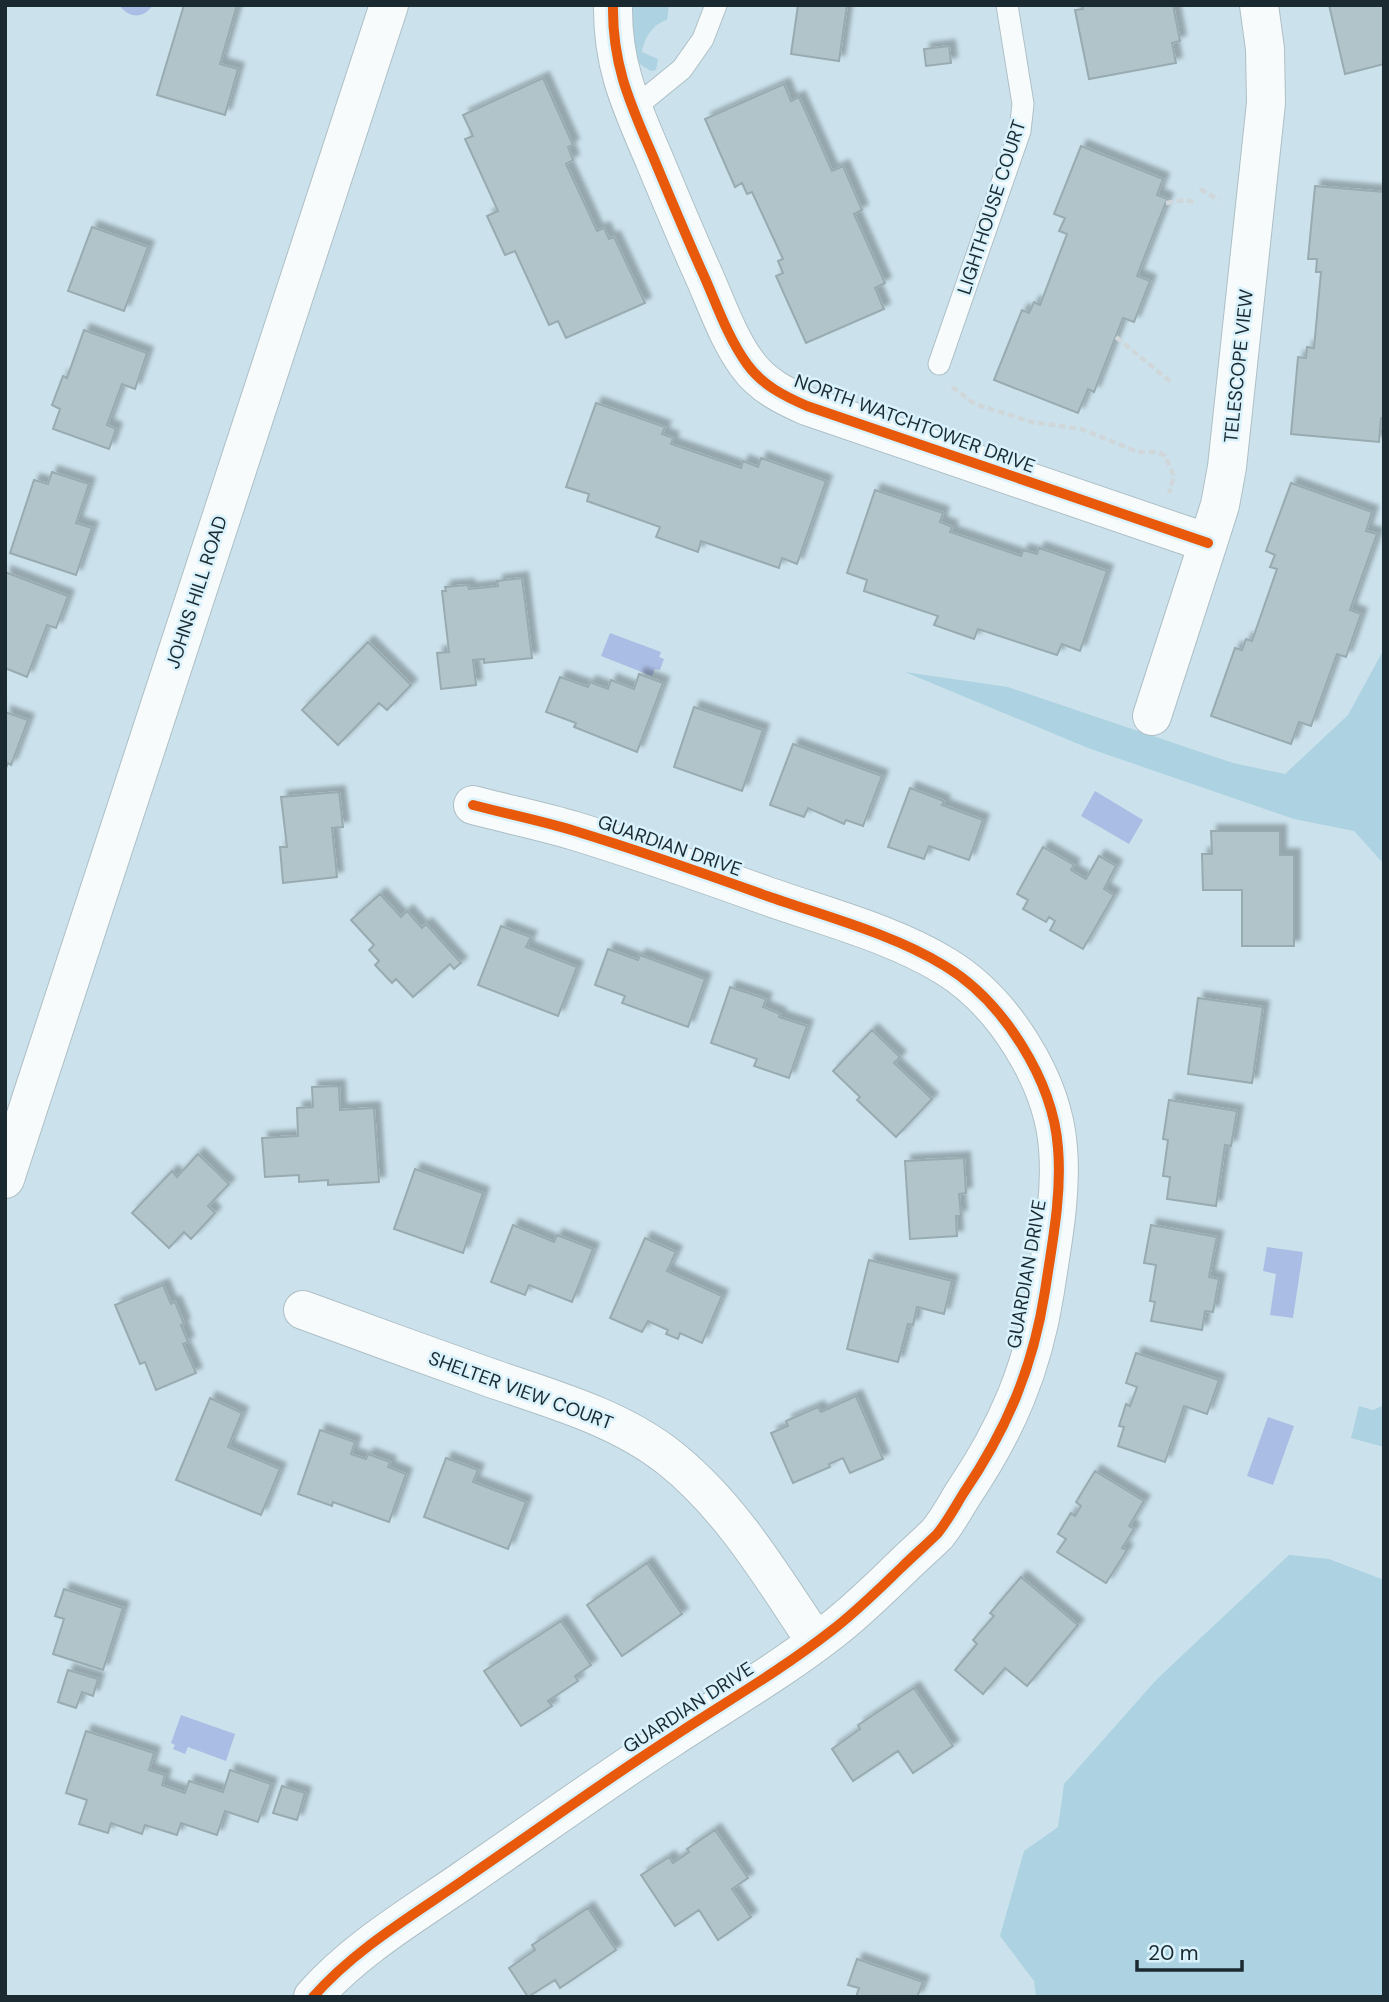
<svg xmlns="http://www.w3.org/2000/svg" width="1389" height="2002" viewBox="0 0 1389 2002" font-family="'DM Sans',sans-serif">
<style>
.green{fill:#add2e1}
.water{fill:#aabde4}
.building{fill:#b1c4c9;stroke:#98abb0;stroke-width:2;filter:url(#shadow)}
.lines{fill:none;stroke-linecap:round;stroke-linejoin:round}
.lane-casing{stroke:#aebfc6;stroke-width:23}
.street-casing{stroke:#aebfc6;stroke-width:40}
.secondary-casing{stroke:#aebfc6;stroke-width:40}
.path{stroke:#d0d7da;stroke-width:4.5;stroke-dasharray:7 3.5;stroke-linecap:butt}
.lane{stroke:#f7fbfc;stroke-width:21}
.street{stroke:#f7fbfc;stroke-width:38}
.secondary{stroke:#f7fbfc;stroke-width:38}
.cycleway-casing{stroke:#d9f2fc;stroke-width:15}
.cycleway{stroke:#e8590c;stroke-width:10}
.labels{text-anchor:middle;stroke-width:5;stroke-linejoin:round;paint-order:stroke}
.street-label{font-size:19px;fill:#1a2a30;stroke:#d9f2fc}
</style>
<defs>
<filter id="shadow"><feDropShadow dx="6" dy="-6" stdDeviation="2" flood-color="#0004"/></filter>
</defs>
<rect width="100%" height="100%" fill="#cbe2ec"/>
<path class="green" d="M627,5H669L667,20C653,24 644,38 642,52L658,59L656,70L651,71L641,65L633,55Z
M1384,649V864L1354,831L1294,819L1088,748L905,672L1008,687L1233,763L1285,774L1348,715Z
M1384,1405V1447L1351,1438L1359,1406L1373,1410Z
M1289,1555L1329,1559L1384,1580V1997H1036L1034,1981L1000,1936L1024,1851L1058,1827L1064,1784L1157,1679Z"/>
<path class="water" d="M119,5H153C143,19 130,19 119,5Z
M610,633L661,652L659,657L664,659L660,670L655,669L652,676L601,656Z
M1095,791L1143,820L1129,844L1081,816Z
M1267,1247L1303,1252L1293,1318L1270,1315L1276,1274L1263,1271Z
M1268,1417L1294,1426L1273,1485L1247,1476Z
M181,1715L235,1734L226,1761L188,1747L185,1754L173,1749L175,1745L171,1743Z"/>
<path class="building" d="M184,5H237L220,64L238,69L225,115L157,95Z
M798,5H847L839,61L791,54Z
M1082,5H1173L1180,41L1172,43L1176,63L1089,79L1075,10L1083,9Z
M1329,5H1384V64L1345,74Z
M949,46L951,63L926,66L924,49Z
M543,78L573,145L568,147L573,160L566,164L597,231L604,228L609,239L614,237L645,303L566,338L558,321L549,325L515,251L505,255L487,216L498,211L465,139L473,136L463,115Z
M784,84L791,101L799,97L832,171L843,166L862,210L854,214L885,283L875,288L884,309L806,343L776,276L783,273L778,261L783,259L752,192L747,194L742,183L735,187L705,119Z
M1081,146L1163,179L1157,195L1167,199L1137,276L1150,281L1134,322L1123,318L1094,392L1088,389L1078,413L994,380L1022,310L1029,313L1034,302L1040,305L1067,234L1059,231L1065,218L1054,214Z
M1315,186L1384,192V419L1381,418L1379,442L1291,434L1298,357L1306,358L1307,347L1314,348L1321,272H1316L1317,259H1308Z
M92,227L148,247L124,311L68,291Z
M84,330L147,353L135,389L122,384L107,425L116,429L109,449L53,429L60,409L52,405L63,376L67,378Z
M596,403L665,427L662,434L673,438L671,444L741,468L743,461L758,467L761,458L826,481L797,564L782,558L779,568L701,541L698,552L656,537L660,527L587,501L589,494L566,487Z
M52,472L89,484L76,523L92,528L76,575L10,553L34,480L48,484Z
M1291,483L1372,512L1366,531L1377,534L1350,610L1361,614L1346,657L1337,654L1311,726L1299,722L1291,744L1211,716L1235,648L1242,650L1246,639L1252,641L1277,569L1270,567L1275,555L1266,551Z
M875,490L943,513L940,522L952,527L950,532L1021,556L1023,550L1037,554L1039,548L1107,571L1080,651L1062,644L1057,655L978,629L974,639L934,625L938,616L864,591L867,580L847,573Z
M5,572L68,596L56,628L47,625L27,677L5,668Z
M522,578L532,658L484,663V659L473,660L476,685L441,689L437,653L449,652L442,591H446L445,587L468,585L469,589L498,586L497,581Z
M368,642L411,685L387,710L379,703L338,745L302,710Z
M639,674L663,683L637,752L574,727L576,723L546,712L560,677L588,687L590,682L608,689L611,680L634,689Z
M694,707L763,730L742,791L674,767Z
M5,712L28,720L11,765L8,763L5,770Z
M793,744L882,776L863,826L846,820L844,824L808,808L804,817L770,805Z
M910,788L944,801L942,805L983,820L969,860L929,846L924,859L888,847Z
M339,792L343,827L332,828L337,877L283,883L280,847H287L281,797Z
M1211,831H1280V855H1294V946H1242V890H1203L1202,854H1212Z
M1043,847L1074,865L1071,870L1086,879L1099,856L1116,866L1104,889L1114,895L1083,949L1050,930L1055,921L1049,917L1046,922L1023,909L1028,900L1017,894Z
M380,894L401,917L407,911L422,928L426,924L461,963L454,969L450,964L413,997L396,979L392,983L375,965L379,961L369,950L374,945L351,920Z
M501,926L531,937L526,947L577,967L558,1016L478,985Z
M608,949L638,960L640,955L705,979L688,1027L622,1003L625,996L595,985Z
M730,987L766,999L763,1007L780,1014L779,1017L807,1026L789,1078L754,1066L757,1059L711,1043Z
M1198,998L1263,1007L1252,1083L1188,1074Z
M872,1030L900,1057L894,1063L932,1099L896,1137L857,1100L860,1097L833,1071Z
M339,1086L340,1110L374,1108L379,1182L328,1185V1180L299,1182V1175L265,1177L262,1138L298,1136L297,1108L313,1107L312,1087Z
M1169,1100L1237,1111L1231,1146L1225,1145L1216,1206L1167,1199L1170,1177L1163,1176L1168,1140L1163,1139Z
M198,1154L229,1184L208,1206L215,1213L191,1239L184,1232L169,1248L132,1213L172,1171L177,1177Z
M964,1158L966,1193L959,1194L961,1216H956L957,1236L910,1239L905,1161Z
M415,1169L483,1193L463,1253L394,1229Z
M513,1225L554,1242L557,1235L593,1249L572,1302L529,1285L525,1295L491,1282Z
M1151,1225L1217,1237L1209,1277L1219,1279L1213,1312L1205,1311L1202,1330L1151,1321L1155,1302L1150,1301L1156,1265L1144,1263Z
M645,1238L676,1252L667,1271L722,1296L702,1343L680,1333L678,1339L666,1334L668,1330L648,1321L642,1332L610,1318Z
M869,1260L952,1281L944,1314L917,1307L913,1325L908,1324L898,1362L847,1349Z
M163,1285L171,1304L175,1302L184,1324L181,1325L188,1342L183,1344L196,1373L156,1390L145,1362L140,1364L115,1305Z
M1136,1353L1219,1380L1207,1414L1184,1406L1165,1462L1118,1446L1124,1427L1119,1426L1126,1404L1130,1406L1137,1387L1126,1383Z
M856,1396L883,1459L850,1473L843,1458L829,1464L830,1467L793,1483L771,1433L788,1426L786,1421L818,1407L821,1412Z
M210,1398L242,1413L228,1447L280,1469L261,1515L176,1480Z
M320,1430L355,1442L351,1454L366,1459L368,1454L390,1462L388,1467L406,1474L389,1522L333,1502L332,1506L298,1494Z
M446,1458L478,1470L473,1482L526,1502L508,1549L424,1517Z
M1095,1471L1144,1501L1129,1526L1134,1529L1122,1548L1127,1550L1106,1583L1057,1552L1066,1539L1058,1534L1071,1513L1075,1516L1081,1506L1076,1502Z
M647,1563L682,1614L622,1656L587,1605Z
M1021,1577L1078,1625L1027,1686L1005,1668L983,1694L955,1670L977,1644L973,1640L994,1616L990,1613Z
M64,1589L123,1608L103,1670L53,1654L64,1619L55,1616Z
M561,1621L591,1665L575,1676L578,1681L548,1701L552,1706L521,1726L484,1671Z
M68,1670L98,1679L93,1696L82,1692L76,1708L58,1702Z
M914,1688L953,1746L913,1773L898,1751L853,1781L832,1749L860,1729L858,1725Z
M86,1731L154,1753L149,1770L165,1775L162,1785L185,1793L189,1781L223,1792L230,1770L271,1784L258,1822L225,1811L217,1835L181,1823L177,1835L145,1825L142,1834L111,1823L108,1833L79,1824L87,1800L66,1793Z
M282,1786L305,1793L297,1820L273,1813Z
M715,1830L748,1878L732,1889L751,1917L718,1940L699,1910L675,1926L641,1875L669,1857L673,1863L689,1852L687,1849Z
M588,1908L616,1950L560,1988L555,1980L528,1997L509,1968L535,1950L532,1945Z
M857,1959L923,1982L917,1997H856L859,1988L848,1985Z"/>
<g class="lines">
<defs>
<path id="lane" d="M633,109L682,69L703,39L716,5
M939,364L1020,131L1023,104L1007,5"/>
<path id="street" d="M613,5C612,66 631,105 654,159C669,195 684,231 700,267C715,299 726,335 747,364C762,385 784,396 807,406L1208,543
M1152,716L1208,543L1220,505L1227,467L1266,103L1265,49L1259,5
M303,1310C365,1333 426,1355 488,1377C551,1399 619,1417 671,1459C732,1508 773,1578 816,1642
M313,1997C355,1949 413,1915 465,1879C534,1832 601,1783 671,1738C724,1703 780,1671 831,1631C856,1612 879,1589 902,1567C913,1556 926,1545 937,1534C947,1522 955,1507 963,1494C1007,1429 1033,1368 1045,1291C1052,1244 1062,1195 1058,1148C1053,1080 1003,1001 945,966C893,934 824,916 767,896C703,873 640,851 575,831C542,821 507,814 473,805"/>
<path id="secondary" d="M5,1179L389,5"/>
</defs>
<use href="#lane" class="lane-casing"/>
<use href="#street" class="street-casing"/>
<use href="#secondary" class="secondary-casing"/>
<path class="path" d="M1200,189L1219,200
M1166,203L1185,200L1194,202
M1116,337L1171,382
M952,387L975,404L1032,422L1081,429L1138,452H1158L1165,456L1174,476L1169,493"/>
<use href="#lane" class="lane"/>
<use href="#street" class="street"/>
<use href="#secondary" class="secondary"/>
<defs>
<path id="cycleway" d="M613,5C612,66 631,105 654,159C669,195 684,231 700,267C715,299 726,335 747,364C762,385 784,396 807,406L1208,543
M313,1997C355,1949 413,1915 465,1879C534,1832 601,1783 671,1738C724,1703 780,1671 831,1631C856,1612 879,1589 902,1567C913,1556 926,1545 937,1534C947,1522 955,1507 963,1494C1007,1429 1033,1368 1045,1291C1052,1244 1062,1195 1058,1148C1053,1080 1003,1001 945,966C893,934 824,916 767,896C703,873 640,851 575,831C542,821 507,814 473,805"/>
</defs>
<use href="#cycleway" class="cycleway-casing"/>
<use href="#cycleway" class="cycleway"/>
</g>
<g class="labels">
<g class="street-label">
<text transform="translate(991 207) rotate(-72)" y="7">LIGHTHOUSE COURT</text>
<text transform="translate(1238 366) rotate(-84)" y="7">TELESCOPE VIEW</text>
<text transform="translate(915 423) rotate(20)" y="7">NORTH WATCHTOWER DRIVE</text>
<text transform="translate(196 592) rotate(-72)" y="7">JOHNS HILL ROAD</text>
<text transform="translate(670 845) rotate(19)" y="7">GUARDIAN DRIVE</text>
<text transform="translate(1026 1274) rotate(-80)" y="7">GUARDIAN DRIVE</text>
<text transform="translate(521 1390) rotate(20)" y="7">SHELTER VIEW COURT</text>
<text transform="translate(688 1707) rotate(-33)" y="7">GUARDIAN DRIVE</text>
</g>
</g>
<rect width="1389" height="2002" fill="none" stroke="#1a2a30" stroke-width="14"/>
<path d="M1137 1960v10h105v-10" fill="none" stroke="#1a2a30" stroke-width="3.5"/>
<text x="1148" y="1960" font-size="21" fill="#1a2a30" stroke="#d9f2fc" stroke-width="5" paint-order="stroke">20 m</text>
</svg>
